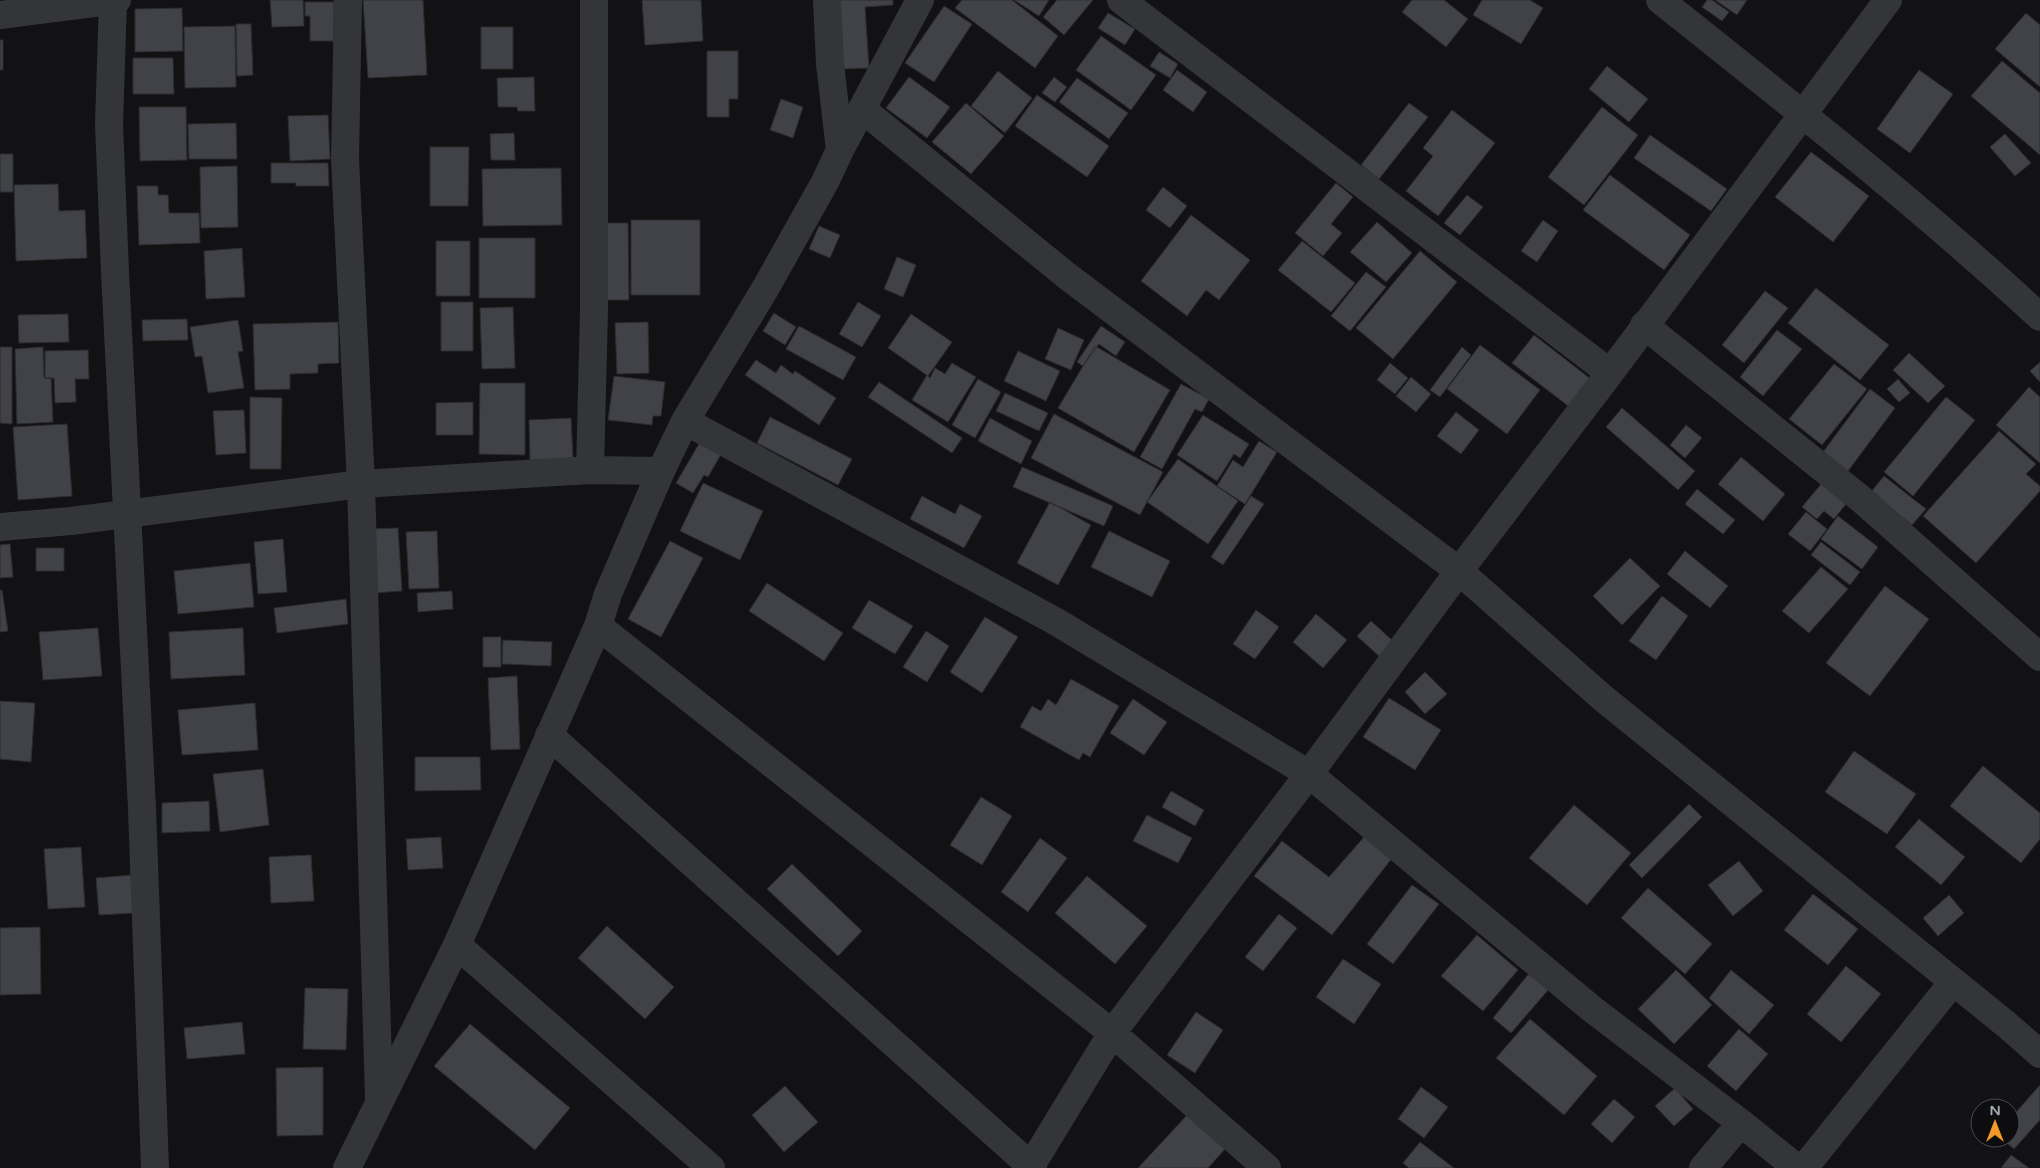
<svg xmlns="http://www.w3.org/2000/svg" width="2040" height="1168" viewBox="0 0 2040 1168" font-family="'Varela Round',sans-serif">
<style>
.building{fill:#414247;stroke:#2c2c30}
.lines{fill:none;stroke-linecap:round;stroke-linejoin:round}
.minor{stroke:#333539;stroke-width:28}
</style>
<rect width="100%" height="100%" fill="#121214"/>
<path class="building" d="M270,0H303L304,26L272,27Z
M363,0H423L427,75L368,78Z
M642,0H701L703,41L645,45Z
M838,0H893V5L865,7L869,68L843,69Z
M962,0H1012L1058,36L1035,68L955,8Z
M1014,0H1049L1039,16Z
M1057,0H1093L1064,35L1043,17Z
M1412,0H1444L1468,19L1446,47L1402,12Z
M1482,0H1530L1543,8L1521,44L1473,15Z
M1707,0H1712L1729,12L1722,21L1702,7Z
M1715,0H1747L1737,15Z
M305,2H334V41H310V16H305Z
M944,6L972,24L934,82L905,63Z
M182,8L183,51L135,52V9Z
M1108,13L1135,29L1125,45L1098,28Z
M2026,13L2040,25V87L1995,49Z
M236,24H251L253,75L237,76Z
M235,26L236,87L185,88L184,27Z
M481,27H513V69H481Z
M1101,36L1156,75L1131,110L1076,70Z
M0,40H3V70H0Z
M707,51H738V99H729V117H707Z
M1159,52L1178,64L1170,78L1150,66Z
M133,58H173L174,94H133Z
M2002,61L2040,93V155L1971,96Z
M1607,66L1648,99L1629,122L1589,89Z
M1177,70L1207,92L1193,112L1163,90Z
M1919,70L1953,94L1910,153L1877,129Z
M998,71L1032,98L1005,133L971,106Z
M534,77L535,111H518L517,107H498L497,78Z
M909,77L950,107L927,138L886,108Z
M1054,77L1067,87L1055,102L1042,93Z
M1077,78L1128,113L1109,139L1059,102Z
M1037,95L1109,146L1087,177L1015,126Z
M781,99L803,107L793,138L770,130Z
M966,103L1004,136L971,174L932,142Z
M1409,103L1428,117L1379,179L1361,165Z
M139,107H186L187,160L140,161Z
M1602,107L1638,135L1584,205L1548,177Z
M1452,110L1495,143L1438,216L1406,191L1433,156L1423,148Z
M328,115L330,159L290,161L288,116Z
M236,123L237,159H189L188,124Z
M514,133L515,160H491L490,134Z
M2005,134L2031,163L2015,176L1990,147Z
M1650,135L1727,189L1711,211L1634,158Z
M430,147H469L468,206H430Z
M1811,152L1869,196L1833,242L1775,197Z
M0,154H13V192H0Z
M271,163H328L329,186H296V183H271Z
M237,166L238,227L201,228L200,167Z
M561,168L562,225L483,226L482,169Z
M1610,175L1690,235L1664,270L1583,210Z
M1336,183L1353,197L1331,224L1342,233L1323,256L1295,233Z
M58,184L59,211L85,210L87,258L16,261L14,185Z
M137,186H158V195H168L169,213H199L200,243L139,245Z
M1163,187L1187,206L1170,228L1146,210Z
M1467,195L1483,207L1460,235L1444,223Z
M1191,215L1250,260L1219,300L1206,290L1187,316L1141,281Z
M631,220H700V295H631Z
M1543,220L1558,231L1537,262L1521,251Z
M1377,222L1412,253L1386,282L1350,252Z
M599,223H628L629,300H600Z
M819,226L840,235L830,258L809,249Z
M479,238H535V298H479Z
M436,241H470V296H436Z
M1302,241L1355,283L1331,312L1278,270Z
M242,248L245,297L206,299L204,251Z
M1420,251L1457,282L1393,359L1356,328Z
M897,257L916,265L903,297L884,289Z
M1366,272L1386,287L1350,331L1331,316Z
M1816,288L1889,345L1860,380L1788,323Z
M1765,291L1788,308L1744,363L1722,345Z
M441,302H473V351H441Z
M858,302L881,316L862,347L839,334Z
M513,307L515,368L482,369L480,308Z
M774,313L796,327L785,345L763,331Z
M68,314L69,342L19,343L18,315Z
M911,314L952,342L928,376L888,348Z
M187,319L188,340L143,341L142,320Z
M238,320L243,351L238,352L244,388L208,393L202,356L195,357L190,327Z
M338,322L339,363L318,364V373L290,374V389L255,390L253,324Z
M648,322L649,373L617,374L615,323Z
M799,326L856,357L843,380L786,349Z
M1101,326L1125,342L1116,356L1099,344L1083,366L1077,362Z
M1058,328L1084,340L1071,370L1045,359Z
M1777,330L1802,349L1763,396L1740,377Z
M1534,335L1592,380L1571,408L1512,363Z
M1480,345L1540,390L1507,434L1447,389Z
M1095,346L1170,390L1134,452L1058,408Z
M0,347H12V424L0,423Z
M43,347L44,378H51L53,422L17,424L15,349Z
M1462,347L1471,355L1440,397L1430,390Z
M88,350L89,379H75L76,402L55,403L54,378H45V351Z
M1018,351L1060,371L1046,401L1004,381Z
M1909,353L1945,386L1928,403L1893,370Z
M756,360L776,373L781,365L793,374L795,371L836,398L819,425L745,375Z
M2040,362V382L2030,371Z
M952,363L976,377L948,422L912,400L927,375L930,378L935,368L945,374Z
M1390,363L1408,378L1395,394L1377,380Z
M1834,364L1867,389L1822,445L1789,419Z
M614,376L665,382L661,416H653L652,425L608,420Z
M1411,377L1431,394L1416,412L1396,396Z
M978,379L1001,392L975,438L952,425Z
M1898,379L1910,393L1899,402L1887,389Z
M879,382L962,438L952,453L868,397Z
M480,383H525V455L479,454Z
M1181,384L1209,399L1202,412L1195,409L1162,469L1140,457Z
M2029,387L2040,397V463L1996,425Z
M1870,389L1895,408L1848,471L1823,452Z
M1005,393L1048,413L1039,431L996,411Z
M250,397L282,398L281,469H250Z
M1946,397L1975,420L1913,496L1884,472Z
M473,402V435H436V403Z
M1622,408L1695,471L1678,490L1606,427Z
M244,410L246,453L216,455L213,411Z
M1456,412L1479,430L1461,454L1437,436Z
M1054,414L1163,472L1140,515L1031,458Z
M1203,415L1249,444L1240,458L1234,454L1217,481L1177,455Z
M770,417L852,459L838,485L757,443Z
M571,418L573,459L530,460L529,420Z
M990,418L1032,441L1021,464L978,441Z
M67,424L72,496L18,500L13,427Z
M1686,425L1702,438L1685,458L1670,445Z
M1999,431L2036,464L2026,474L2040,486V491L1976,563L1923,516Z
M703,437L724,449L708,477L704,475L693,493L676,483Z
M1259,441L1277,452L1245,504L1217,486L1233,460L1243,467Z
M1741,457L1785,494L1763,521L1718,484Z
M1178,459L1238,501L1208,544L1147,502Z
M1022,467L1113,506L1104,526L1013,487Z
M1884,476L1926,509L1912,525L1871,492Z
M703,483L763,511L740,560L680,531Z
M1822,483L1846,504L1834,519L1824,511L1817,519L1802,507Z
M1697,489L1735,520L1723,534L1685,504Z
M922,496L955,514L960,504L982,516L964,548L910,519Z
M1251,496L1264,504L1223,565L1211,557Z
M1050,502L1091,525L1058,585L1017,563Z
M1806,512L1827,529L1810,551L1788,534Z
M1838,516L1878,547L1862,569L1821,539Z
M398,528L402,591L373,593L368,529Z
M437,531L439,588L409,589L406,532Z
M1109,531L1170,561L1152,597L1091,567Z
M283,539L287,592L258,594L254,542Z
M670,541L703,558L661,637L628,619Z
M1821,542L1860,572L1850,585L1811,555Z
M10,544L13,577L0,578V545Z
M36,548H64V571H36Z
M1685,551L1728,586L1710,608L1667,574Z
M1630,558L1660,586L1622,625L1593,596Z
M250,563L254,607L178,614L174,571Z
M1821,567L1848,589L1809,633L1782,611Z
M767,583L843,633L824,661L749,611Z
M1885,586L1929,619L1870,696L1826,663Z
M0,590H2L8,631L0,632Z
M452,591L453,609L418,612L417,593Z
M1662,596L1688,616L1656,660L1629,641Z
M346,599L348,624L277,633L274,608Z
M869,600L913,626L895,654L852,628Z
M1256,610L1279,627L1255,659L1233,644Z
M1316,614L1347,640L1323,668L1293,642Z
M985,617L1018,637L982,693L950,672Z
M1371,621L1394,642L1380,657L1357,636Z
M98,628L102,676L43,680L39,632Z
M243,628L245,675L171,679L169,632Z
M926,631L949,646L927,682L903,667Z
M483,637H501V667H483Z
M503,640L552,642L551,666L502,664Z
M1425,672L1447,694L1425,714L1405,692Z
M517,676L520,749L491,750L488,678Z
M1071,679L1119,706L1090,757L1083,753L1079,760L1020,727L1032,706L1041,711L1048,699L1056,705Z
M1389,698L1441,730L1415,770L1363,737Z
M1133,699L1167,722L1144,755L1110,733Z
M0,701L35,703L31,762L0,759Z
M255,703L258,750L182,755L178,710Z
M1854,751L1916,794L1887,834L1825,792Z
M415,757H480L481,790L415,791Z
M1983,766L2040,813V839L2021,863L1950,806Z
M263,769L269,825L220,832L213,774Z
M1171,791L1204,810L1195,826L1162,807Z
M981,797L1012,816L982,865L950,845Z
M209,801L210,831L162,833V803Z
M1689,804L1702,817L1642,878L1629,865Z
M1574,805L1631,853L1587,905L1529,858Z
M1147,815L1192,838L1178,863L1133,841Z
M1919,819L1965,857L1941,885L1895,847Z
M1365,836L1393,857L1332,935L1254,876L1282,841L1329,877Z
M441,837L443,868L408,870L406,839Z
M1040,838L1067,858L1028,912L1001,892Z
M81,847L85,907L48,909L44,849Z
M311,855L314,901L271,903L269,857Z
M1739,861L1763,891L1733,916L1708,885Z
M792,864L862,931L838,956L767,889Z
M131,875L134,913L99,915L96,878Z
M1087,876L1147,926L1115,964L1055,913Z
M1412,885L1439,904L1393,964L1367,944Z
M1648,888L1712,944L1685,974L1621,918Z
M1813,894L1858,929L1828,965L1784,930Z
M1949,895L1964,913L1938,936L1923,918Z
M1279,914L1297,928L1263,971L1245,957Z
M607,926L674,987L645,1019L578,958Z
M40,927L41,994L0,995V928Z
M1477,935L1518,970L1483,1011L1441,976Z
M1343,959L1381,984L1354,1024L1316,997Z
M1535,966L1555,982L1511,1033L1493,1018Z
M1846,966L1881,994L1841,1042L1807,1014Z
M1676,970L1712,1005L1674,1044L1638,1009Z
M1731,970L1774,1005L1749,1034L1709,998Z
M305,988L348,989L346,1050L303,1049Z
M1196,1012L1223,1030L1195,1073L1167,1055Z
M1530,1019L1597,1076L1564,1115L1496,1058Z
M242,1022L245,1054L187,1059L184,1028Z
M470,1024L570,1108L535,1150L434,1066Z
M1739,1029L1768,1054L1736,1091L1707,1066Z
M323,1067V1135L277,1136L276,1068Z
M2040,1085V1120L2014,1149L2001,1138H2010V1119Z
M785,1086L818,1122L784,1152L752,1115Z
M1421,1087L1448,1107L1424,1138L1398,1119Z
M1675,1088L1693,1109L1674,1126L1655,1106Z
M1614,1099L1635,1117L1612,1143L1591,1124Z
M1188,1114L1226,1148L1208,1168H1138Z
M1420,1142L1454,1168H1409L1403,1163Z
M2011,1155L2029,1168H2001Z"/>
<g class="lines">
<path class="minor" d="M113,0L109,124L115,272L142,809L155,1168
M348,0L345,159L361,484L379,1098
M827,0L830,64L840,150
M1121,0L1610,373
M1660,0C1789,103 1919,205 2040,317
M0,15L117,0
M862,109L1067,276L1459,571L1604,699L2007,1025L2040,1054
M1644,325L1861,499L2040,657
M685,421L1055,621L1309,774L1592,1009L1741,1123L1797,1168
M590,470L594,310V0
M0,527L71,521L361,484L590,470L661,471
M598,626L1112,1033L1267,1168
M549,735L1033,1168
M457,945L711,1168
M1031,1166L1112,1033L1309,774L1459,571L1610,373L1888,0
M347,1168L457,945L598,626L608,594L661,471L685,421L765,289L825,182L840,150L920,0
M1703,1168L1741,1123
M1804,1168L1953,982"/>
</g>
<g transform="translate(1995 1123)"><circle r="24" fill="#0d0d0f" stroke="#494c51"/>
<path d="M0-4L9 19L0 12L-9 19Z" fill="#f2992c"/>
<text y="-8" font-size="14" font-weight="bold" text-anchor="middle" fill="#a3aab4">N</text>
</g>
</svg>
